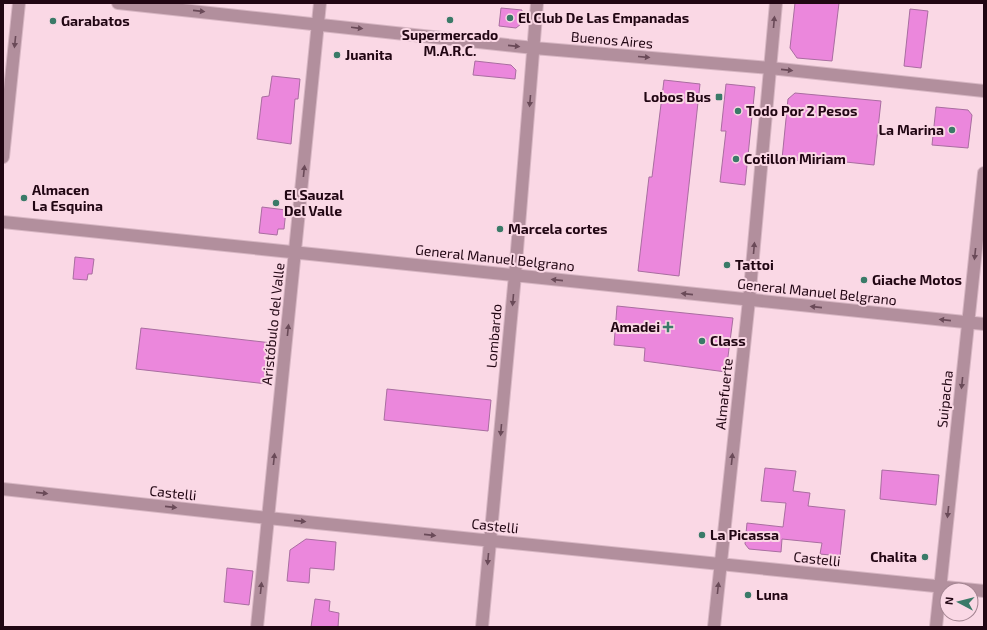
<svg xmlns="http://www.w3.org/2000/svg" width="987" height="630" viewBox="0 0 987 630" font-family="'Exo 2',sans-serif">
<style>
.building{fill:#eb87dc;stroke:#a96da0}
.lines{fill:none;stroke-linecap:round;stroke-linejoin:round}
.street-casing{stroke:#d7b6c3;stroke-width:14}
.street{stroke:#b28f9d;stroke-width:12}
.oneway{fill:#6a4a58}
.poi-dot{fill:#3a7a68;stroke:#fad8e5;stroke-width:1.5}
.labels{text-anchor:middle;stroke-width:4;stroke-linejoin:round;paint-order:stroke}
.poi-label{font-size:14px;font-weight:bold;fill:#210613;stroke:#fad8e5;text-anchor:start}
.street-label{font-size:14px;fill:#210613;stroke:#fad8e5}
</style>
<rect width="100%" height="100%" fill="#fad8e5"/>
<path class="building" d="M795,3H839L832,61L797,58L790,48Z
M501,8L522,10L521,24L516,28L499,26Z
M910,9L928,11L921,68L904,66Z
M475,61L511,65L516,70L515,79L473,75Z
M272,76L300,79L298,99H295L291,144L257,139L262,97L269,96Z
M664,80L700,84L679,276L638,271L649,177H652Z
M726,84L755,87L745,185L720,182L726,131H721Z
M795,93L881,101L874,165L827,160L826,163L782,159L788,99Z
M936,107L968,110L972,115L968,148L932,145Z
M262,207L286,210L284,229H278L277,235L259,233Z
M75,257L94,259L92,274H88L87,280L73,279Z
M617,306L733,318L726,372L644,361L645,348L614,345Z
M141,328L272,343L267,384L136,369Z
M387,389L491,400L488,431L384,420Z
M765,468L796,471L793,491L810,493L808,506L845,510L840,556L820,554L822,543L782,539L781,552L749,549L745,544L747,523L783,527L786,503L761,501Z
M882,470L939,475L936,505L880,499Z
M306,539L336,542L334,570L310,568L309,583L287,581L290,550Z
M227,568L253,571L249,605L224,602Z
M315,599L330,601L329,611L339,613L338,627H311Z"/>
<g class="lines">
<defs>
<path id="street" d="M118,3L534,48L770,68L984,91
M3,157L19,3
M3,222L984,324
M3,489L268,518L984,591
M257,627L320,3
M482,627L515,275L537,3
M714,627L749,300L776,3
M936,627L984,173"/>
</defs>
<use href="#street" class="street-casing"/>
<use href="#street" class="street"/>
</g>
<defs><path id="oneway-solid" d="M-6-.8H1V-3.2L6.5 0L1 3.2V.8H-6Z"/></defs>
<g class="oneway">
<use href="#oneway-solid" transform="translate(199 11) rotate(6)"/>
<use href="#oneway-solid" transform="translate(774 22) rotate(-85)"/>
<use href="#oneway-solid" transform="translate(357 28) rotate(7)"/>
<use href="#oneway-solid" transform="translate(15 42) rotate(96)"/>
<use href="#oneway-solid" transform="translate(514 46) rotate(6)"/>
<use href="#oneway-solid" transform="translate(644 57) rotate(5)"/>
<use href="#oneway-solid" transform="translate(787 70) rotate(6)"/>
<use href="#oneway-solid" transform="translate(530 101) rotate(95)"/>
<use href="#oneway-solid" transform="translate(304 171) rotate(-84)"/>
<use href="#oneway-solid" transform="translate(754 248) rotate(-85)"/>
<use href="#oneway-solid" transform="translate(975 254) rotate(96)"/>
<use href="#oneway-solid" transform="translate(557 280) rotate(-174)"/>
<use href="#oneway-solid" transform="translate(687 294) rotate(-174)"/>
<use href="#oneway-solid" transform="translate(513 300) rotate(95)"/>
<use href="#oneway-solid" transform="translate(816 307) rotate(-174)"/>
<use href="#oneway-solid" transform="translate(945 320) rotate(-174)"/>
<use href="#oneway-solid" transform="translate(288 330) rotate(-84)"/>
<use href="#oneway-solid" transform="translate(962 383) rotate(96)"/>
<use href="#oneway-solid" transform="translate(501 430) rotate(95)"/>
<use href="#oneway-solid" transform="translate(274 459) rotate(-84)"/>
<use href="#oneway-solid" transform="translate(732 459) rotate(-84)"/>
<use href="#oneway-solid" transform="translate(42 493) rotate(6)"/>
<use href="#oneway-solid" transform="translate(171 507) rotate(6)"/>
<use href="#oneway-solid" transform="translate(948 512) rotate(96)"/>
<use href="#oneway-solid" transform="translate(300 521) rotate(6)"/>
<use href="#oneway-solid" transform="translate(430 535) rotate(6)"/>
<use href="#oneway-solid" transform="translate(488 559) rotate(95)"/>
<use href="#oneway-solid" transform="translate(261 588) rotate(-84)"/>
<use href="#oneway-solid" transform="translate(718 588) rotate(-84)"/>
</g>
<g class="poi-dot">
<circle cx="510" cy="18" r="4"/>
<circle cx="450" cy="20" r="4"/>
<circle cx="53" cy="21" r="4"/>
<circle cx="337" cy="55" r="4"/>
<rect x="715" y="93" width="8" height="8" rx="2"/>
<circle cx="738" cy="111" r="4"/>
<circle cx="952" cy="130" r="4"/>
<circle cx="736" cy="159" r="4"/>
<circle cx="24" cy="198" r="4"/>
<circle cx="276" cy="203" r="4"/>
<circle cx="500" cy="229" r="4"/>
<circle cx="727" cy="265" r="4"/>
<circle cx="864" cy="280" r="4"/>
<path d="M666 321h4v4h4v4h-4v4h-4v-4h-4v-4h4z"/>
<circle cx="702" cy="341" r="4"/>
<circle cx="702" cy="535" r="4"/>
<circle cx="925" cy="557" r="4"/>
<circle cx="748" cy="595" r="4"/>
</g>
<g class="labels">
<g class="poi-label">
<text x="518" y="23">El Club De Las Empanadas</text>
<text x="61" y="26">Garabatos</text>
<text x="450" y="40" text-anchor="middle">Supermercado<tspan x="450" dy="16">M.A.R.C.</tspan></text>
<text x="345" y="60">Juanita</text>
<text x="711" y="102" text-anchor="end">Lobos Bus</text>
<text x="746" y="116">Todo Por 2 Pesos</text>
<text x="944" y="135" text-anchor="end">La Marina</text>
<text x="744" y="164">Cotillon Miriam</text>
<text x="32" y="195">Almacen<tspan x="32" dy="16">La Esquina</tspan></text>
<text x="284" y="200">El Sauzal<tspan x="284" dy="16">Del Valle</tspan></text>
<text x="508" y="234">Marcela cortes</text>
<text x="735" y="270">Tattoi</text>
<text x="872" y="285">Giache Motos</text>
<text x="660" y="332" text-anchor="end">Amadei</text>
<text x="710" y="346">Class</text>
<text x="710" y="540">La Picassa</text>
<text x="917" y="562" text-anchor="end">Chalita</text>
<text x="756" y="600">Luna</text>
</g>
<g class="street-label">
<text transform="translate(612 40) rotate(5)" y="5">Buenos Aires</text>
<text transform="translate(495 258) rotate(6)" y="5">General Manuel Belgrano</text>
<text transform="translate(817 292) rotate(6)" y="5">General Manuel Belgrano</text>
<text transform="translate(273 324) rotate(-84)" y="5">Aristóbulo del Valle</text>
<text transform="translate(494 336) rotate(-85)" y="5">Lombardo</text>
<text transform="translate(724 394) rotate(-84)" y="5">Almafuerte</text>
<text transform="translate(945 399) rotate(-84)" y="5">Suipacha</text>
<text transform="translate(173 493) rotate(6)" y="5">Castelli</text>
<text transform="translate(495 526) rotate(6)" y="5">Castelli</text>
<text transform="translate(817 559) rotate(6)" y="5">Castelli</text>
</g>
</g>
<rect width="987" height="630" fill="none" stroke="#210613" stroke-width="8"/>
<g transform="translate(959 602) rotate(277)"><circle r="19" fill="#fad8e5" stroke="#a38491"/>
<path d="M0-3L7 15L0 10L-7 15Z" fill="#3a7a68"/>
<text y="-6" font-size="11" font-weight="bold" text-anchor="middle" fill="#210613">N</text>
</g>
</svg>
